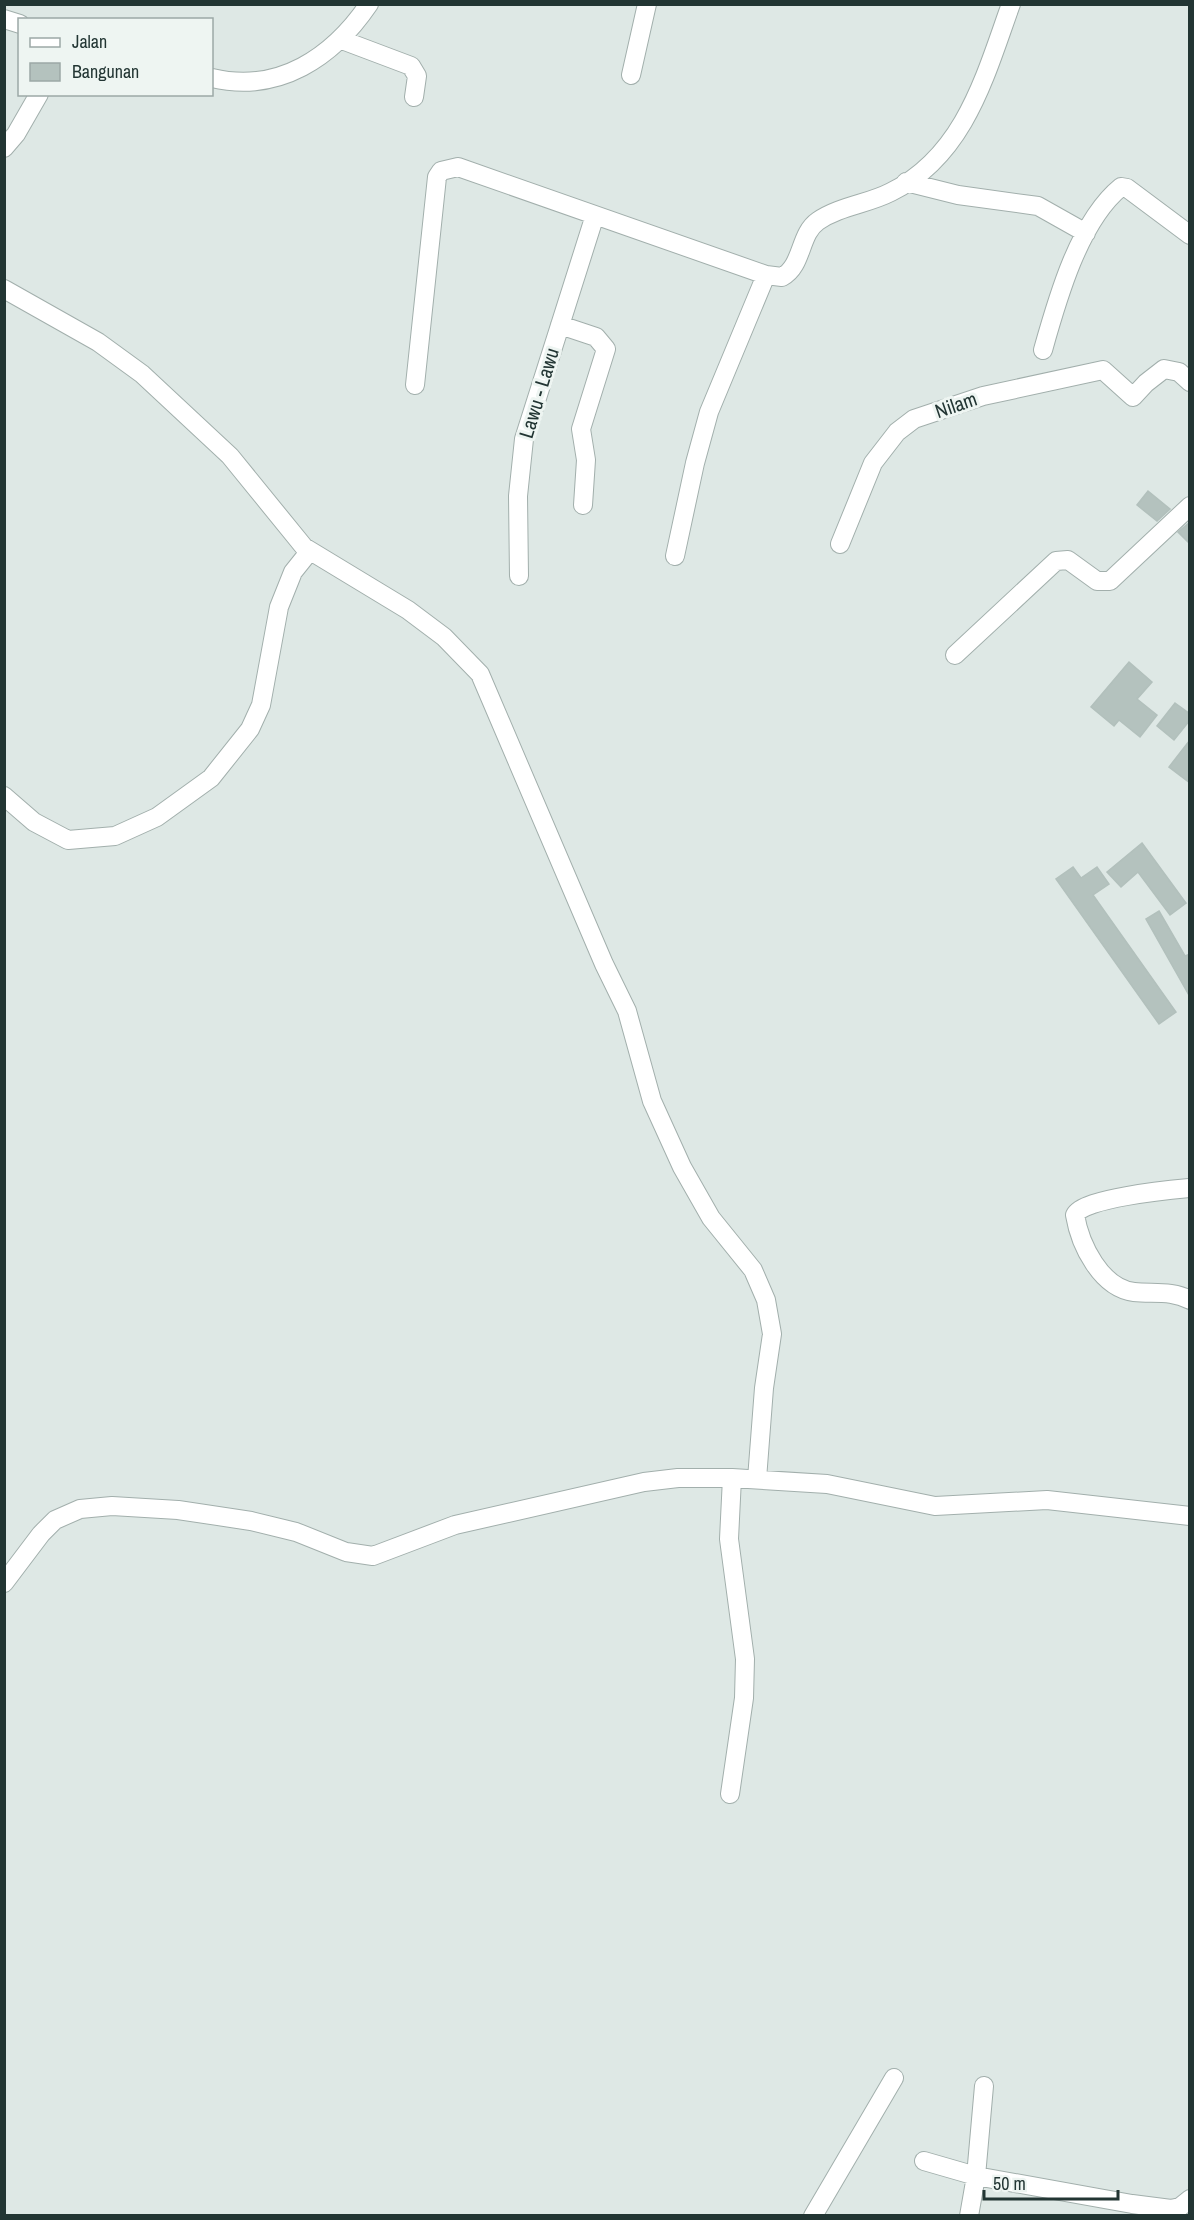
<svg xmlns="http://www.w3.org/2000/svg" width="1194" height="2220" viewBox="0 0 1194 2220" font-family="'Archivo Narrow',sans-serif">
<style>
.building{fill:#b4c2be;stroke:#b2c0bc;stroke-width:1.5}
.lines{fill:none;stroke-linecap:round;stroke-linejoin:round}
.minor-casing{stroke:#a2afac;stroke-width:20}
.minor{stroke:#fff;stroke-width:18}
.labels{text-anchor:middle;stroke-width:6;stroke-linejoin:round;paint-order:stroke}
.street-label{font-size:20px;fill:#223533;stroke:#eef5f2}
</style>
<rect width="100%" height="100%" fill="#dee8e5"/>
<path class="building" d="M1148,491L1170,509L1157,521L1137,505Z
M1190,522V544L1178,532Z
M1129,662L1152,682L1137,699L1157,715L1140,737L1119,720L1114,726L1091,707Z
M1175,703L1190,714V720L1174,740L1157,726Z
M1190,740V783L1169,767Z
M1142,843L1186,903L1170,915L1138,872L1121,887L1107,872Z
M1073,867L1081,878L1097,867L1109,884L1093,895L1176,1012L1159,1024L1056,879Z
M1159,911L1185,956L1190,954V997L1146,919Z"/>
<g class="lines">
<defs>
<path id="minor" d="M4,19L20,24
M342,40L411,66L417,76L414,97
M631,75L647,4
M212,78C279,94 333,57 369,4
M4,148L16,134L39,94
M906,182L958,195L1038,206L1086,233
M4,289L98,342L142,374L230,456L304,547L408,610L444,637L480,674L604,964L627,1011L652,1101L682,1167L711,1218L753,1270L766,1300L772,1334L764,1388L757,1479
M560,325L596,337L606,349L581,429L586,460L583,505
M1043,350C1057,300 1079,221 1121,187L1127,188L1190,235
M415,385L437,177L441,171L458,167L766,275L782,277C803,266 799,234 818,221C840,206 868,204 891,192C965,155 985,76 1011,4
M840,544L873,463L897,432L914,419L983,396L1103,370L1133,397L1146,383L1164,369L1179,372L1190,382
M675,556L695,463L709,412L766,275
M519,576L518,496L524,439L595,215
M955,655L1056,561L1068,560L1097,581H1110L1190,506
M4,796L34,822L68,840L115,836L157,817L211,778L250,729L261,705L279,607L293,572L309,552
M1190,1188C1169,1190 1083,1198 1075,1215C1080,1245 1101,1288 1134,1292C1153,1294 1172,1290 1190,1300
M4,1583L41,1534L55,1520L80,1509L112,1506L178,1510L251,1521L296,1532L346,1552L373,1556L455,1525L644,1482L678,1478H732L827,1484L935,1506L1047,1500L1190,1516
M730,1794L744,1698L745,1659L729,1539L732,1478
M924,2161L976,2176L1132,2204L1171,2209L1180,2207L1190,2199
M813,2216L894,2078
M969,2216L976,2176L984,2086"/>
</defs>
<use href="#minor" class="minor-casing"/>
<use href="#minor" class="minor"/>
</g>
<g class="labels">
<g class="street-label">
<text transform="translate(539 393) rotate(-73)" y="7">Lawu - Lawu</text>
<text transform="translate(956 405) rotate(-19)" y="7">Nilam</text>
</g>
</g>
<rect width="1194" height="2220" fill="none" stroke="#223533" stroke-width="12"/>
<rect x="18" y="18" width="195" height="78" fill="#eef5f2" stroke="#9ca8a6" stroke-width="1.5"/>
<rect x="30" y="38" width="30" height="9" fill="#ffffff" stroke="#9ca8a6" stroke-width="1.5"/>
<text x="72" y="48" font-size="18" fill="#223533">Jalan</text>
<rect x="30" y="63" width="30" height="18" fill="#b4c2be" stroke="#9ca8a6" stroke-width="1.5"/>
<text x="72" y="78" font-size="18" fill="#223533">Bangunan</text>
<path d="M984 2190v9h134v-9" fill="none" stroke="#223533" stroke-width="3"/>
<text x="993" y="2190" font-size="18" fill="#223533" stroke="#eef5f2" stroke-width="4.5" paint-order="stroke">50 m</text>
</svg>
